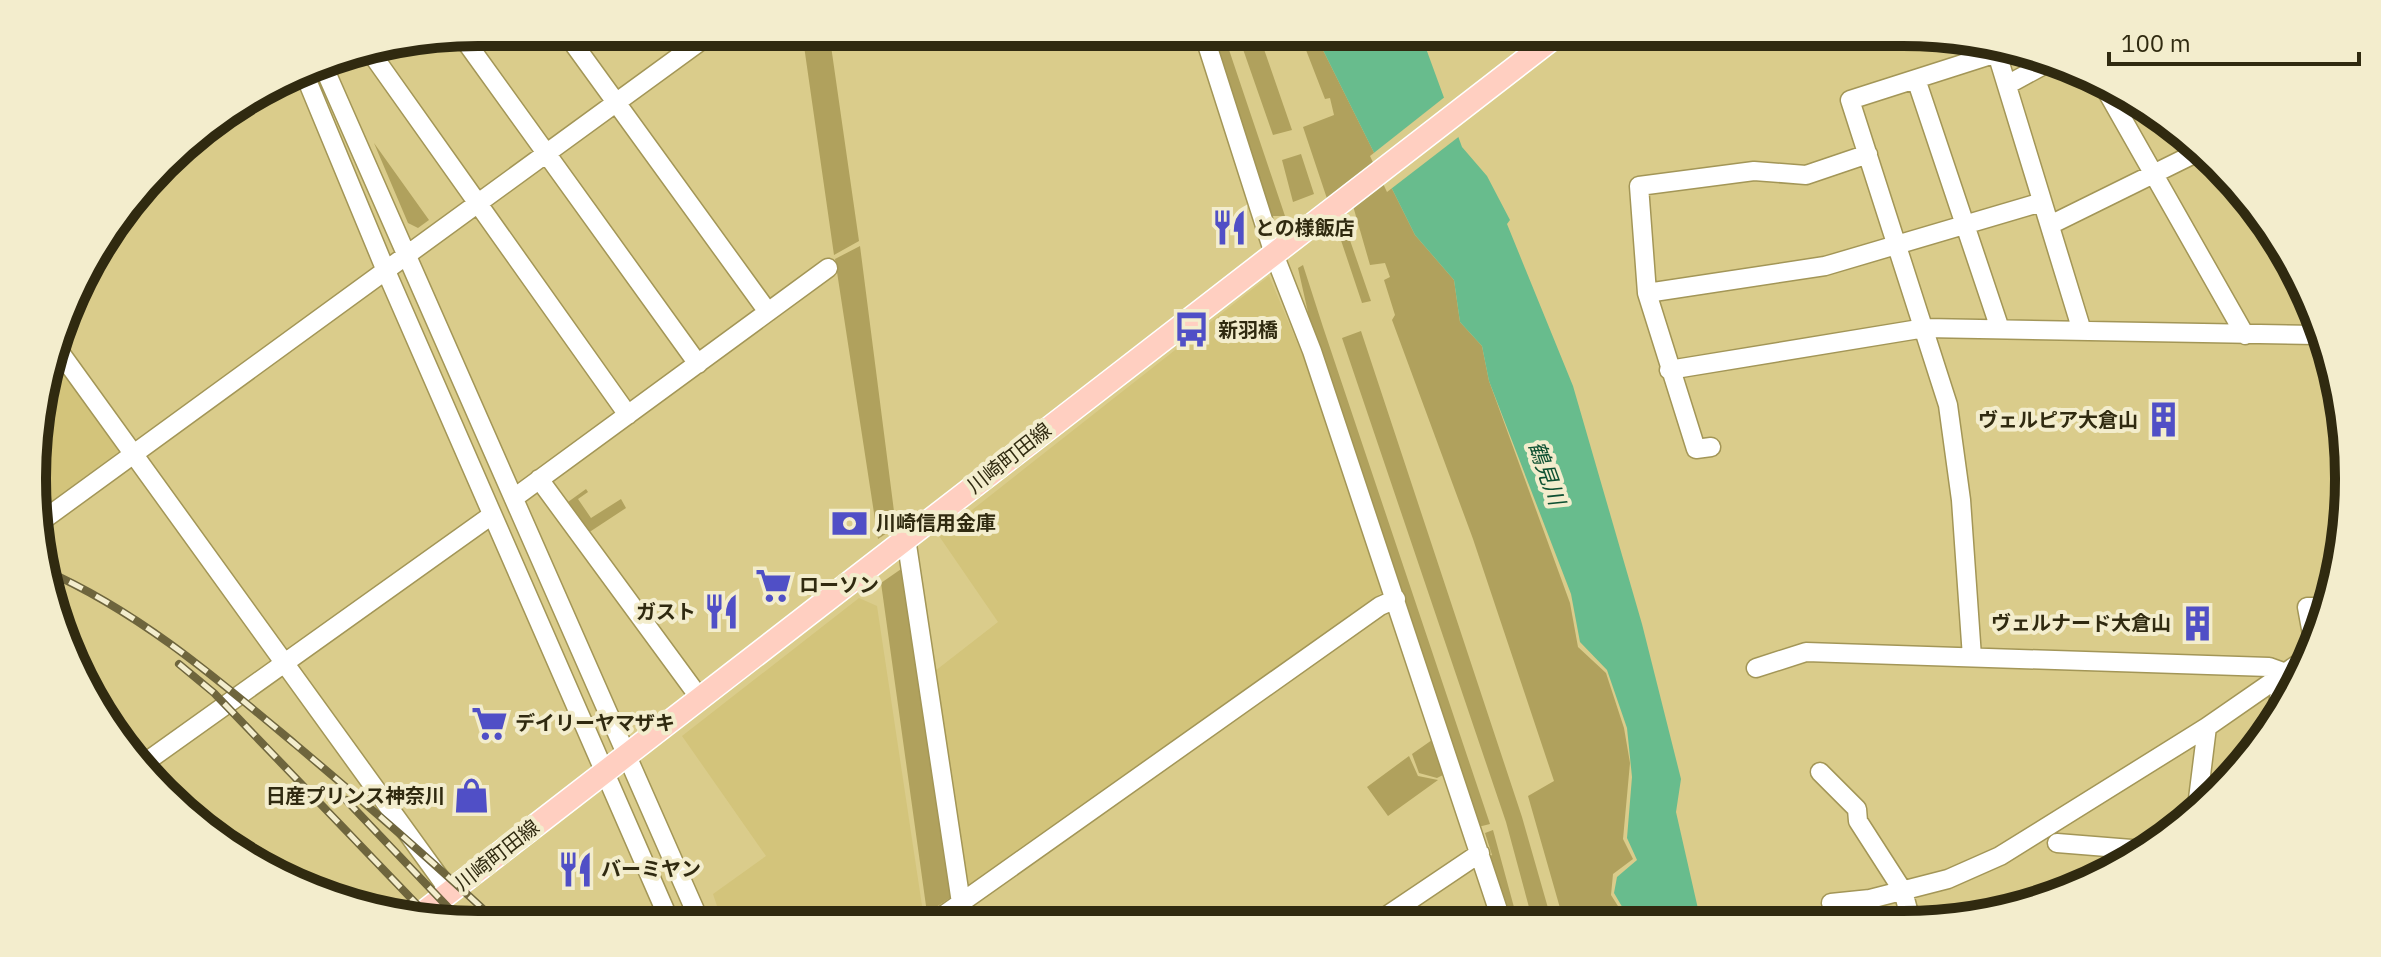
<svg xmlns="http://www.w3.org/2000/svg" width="2381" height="957" viewBox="0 0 2381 957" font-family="'IBM Plex Sans','Noto Sans JP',sans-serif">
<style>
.built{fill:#d3c47b}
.green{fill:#b0a15d}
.water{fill:#68bc8d}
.pier{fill:#dacc8b}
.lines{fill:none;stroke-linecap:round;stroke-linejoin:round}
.minor-casing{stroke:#a39657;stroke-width:21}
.major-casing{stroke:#fff;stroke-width:25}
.minor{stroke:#fff;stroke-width:18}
.major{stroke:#ffcfc1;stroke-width:22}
.rail-casing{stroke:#6e653d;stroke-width:8}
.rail{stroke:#f3edcd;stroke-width:5;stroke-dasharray:15;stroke-linecap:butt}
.labels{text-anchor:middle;stroke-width:8;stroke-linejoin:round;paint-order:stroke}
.poi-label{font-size:20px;font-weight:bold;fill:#302a10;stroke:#f3edcd;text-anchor:start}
.street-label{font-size:20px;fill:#302a10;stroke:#f3edcd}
.water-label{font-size:22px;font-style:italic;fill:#0e5032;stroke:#f3edcd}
.rim{fill:none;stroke:#302a10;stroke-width:10}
</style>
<rect width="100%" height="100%" fill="#dacc8b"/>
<path class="built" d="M1269,276L1310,373L1384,591L967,888L935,671L998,622L939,536Z
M56,361L121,450L39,510L36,420Z
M859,598L877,606L924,919L917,924H723L713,894L766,856L682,736Z"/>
<path class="green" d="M802,32H829L859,241L834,255Z
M1213,32H1223L1285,216H1272Z
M1237,32H1258L1292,130L1273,135Z
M1299,32H1314L1415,235L1454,280L1460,322L1482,346L1489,381L1570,603L1578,647L1606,673L1624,728L1630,763L1623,839L1633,859L1613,874L1611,895L1628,922H1564L1528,796L1554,781L1473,539L1392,320L1395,315L1384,280L1390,277L1385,263L1370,265L1347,185L1335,197L1371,301L1362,303L1303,127L1334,115L1330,98L1325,99Z
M374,143L429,220L418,228L408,223Z
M1301,154L1314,194L1293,202L1282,160Z
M860,246L896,527L878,539L835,259Z
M1303,265L1323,327L1490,824L1478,827L1312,330L1298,268Z
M1361,331L1522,817L1552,922H1533L1506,822L1342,338Z
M586,489L588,492L578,499L591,518L621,499L626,508L588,533L568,502Z
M904,567L953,896L927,913L881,583Z
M1432,740L1443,775L1437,778L1419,773L1412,754Z
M1409,756L1418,776L1438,780L1388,816L1367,787Z
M1493,830L1518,922H1509L1488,857L1492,855L1485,833Z"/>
<path class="water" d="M1314,32H1420L1462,147L1487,176L1510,220L1507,224L1573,386L1642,624L1681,779L1676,812L1701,922H1631L1614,893L1617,877L1637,860L1627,838L1632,777L1627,728L1607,670L1580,642L1571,594L1489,381L1482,346L1460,322L1454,280L1415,235Z"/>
<path class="pier" d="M1446,96L1461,135L1387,192L1370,156Z"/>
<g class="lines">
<defs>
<path id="minor" d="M565,32L768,312
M1203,32L1274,254L1312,351L1502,922
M461,35L698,364
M1995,47L2082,331
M369,50L628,415
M322,63L701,924
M304,73L386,271L671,924
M1916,79L2000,329
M2007,85L2053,60
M2106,90L2245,335
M2050,225L2202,150
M2280,251L2309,303
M1647,293L1825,266L2042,202
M59,351L450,892
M1669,370L1925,328L2317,335
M1711,447L1696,449L1647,293L1639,186L1754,171L1806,175L1868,154
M539,479L699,697
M514,498L828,268
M39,523L713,32
M906,538L961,903L969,924
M2314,645L2307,607H2327
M1972,657L1961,500L1948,405L1850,100L1997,53
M1756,668L1806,652L2269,667L2283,672
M2275,725L2283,672
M143,764L492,515
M1820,772L1857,809L1858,821L1903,891L1911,921
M2196,815L2207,727
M2057,843L2144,850
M1831,903L1870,899L1948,879L2000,856L2207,727L2308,657
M1376,923L1480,853
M931,924L1380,606L1396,599"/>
<path id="major" d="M420,915L1561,32"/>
</defs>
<use href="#minor" class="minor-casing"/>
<use href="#major" class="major-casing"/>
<use href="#minor" class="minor"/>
<use href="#major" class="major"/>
<defs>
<path id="rail" d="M42,569C138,611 215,677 295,744C365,803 434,862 500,925
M179,664L214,693L429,917
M346,800L463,923"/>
</defs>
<use href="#rail" class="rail-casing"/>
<use href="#rail" class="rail"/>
</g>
<defs>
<symbol id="restaurant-bare" viewBox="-9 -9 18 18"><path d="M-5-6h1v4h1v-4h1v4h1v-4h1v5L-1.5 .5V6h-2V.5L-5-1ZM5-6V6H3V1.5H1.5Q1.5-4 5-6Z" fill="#504fc6" stroke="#f3edcd" stroke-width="2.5" paint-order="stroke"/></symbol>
<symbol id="bus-bare" viewBox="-9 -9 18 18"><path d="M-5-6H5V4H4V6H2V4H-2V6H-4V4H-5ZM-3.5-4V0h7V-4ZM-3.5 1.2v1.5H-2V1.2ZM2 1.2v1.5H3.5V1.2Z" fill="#504fc6" stroke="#f3edcd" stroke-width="2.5" paint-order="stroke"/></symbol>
<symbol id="building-bare" viewBox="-9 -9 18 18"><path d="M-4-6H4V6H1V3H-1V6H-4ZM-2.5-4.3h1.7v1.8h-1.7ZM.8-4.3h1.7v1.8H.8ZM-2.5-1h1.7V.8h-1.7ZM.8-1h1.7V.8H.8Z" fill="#504fc6" stroke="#f3edcd" stroke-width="2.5" paint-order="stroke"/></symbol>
<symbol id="bank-bare" viewBox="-9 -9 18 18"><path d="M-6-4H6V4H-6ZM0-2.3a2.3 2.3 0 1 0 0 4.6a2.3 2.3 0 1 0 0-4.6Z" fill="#504fc6" stroke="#f3edcd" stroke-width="2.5" paint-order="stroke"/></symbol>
<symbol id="supermarket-bare" viewBox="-9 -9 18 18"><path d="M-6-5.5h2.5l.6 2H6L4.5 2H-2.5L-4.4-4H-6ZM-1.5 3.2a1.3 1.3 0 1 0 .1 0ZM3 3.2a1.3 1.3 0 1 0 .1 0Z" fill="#504fc6" stroke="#f3edcd" stroke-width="2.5" paint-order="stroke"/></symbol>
<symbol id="shop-bare" viewBox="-9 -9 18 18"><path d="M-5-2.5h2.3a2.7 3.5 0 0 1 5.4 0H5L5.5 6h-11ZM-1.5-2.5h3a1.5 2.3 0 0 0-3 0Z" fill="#504fc6" stroke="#f3edcd" stroke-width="2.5" paint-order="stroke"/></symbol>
</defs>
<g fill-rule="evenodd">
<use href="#restaurant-bare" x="1204" y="202" width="51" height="51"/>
<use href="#bus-bare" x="1166" y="304" width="51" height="51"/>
<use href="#building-bare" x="2138" y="394" width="51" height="51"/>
<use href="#bank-bare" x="824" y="498" width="51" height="51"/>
<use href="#supermarket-bare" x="748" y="560" width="51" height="51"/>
<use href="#restaurant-bare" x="696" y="586" width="51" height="51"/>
<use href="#building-bare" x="2172" y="598" width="51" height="51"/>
<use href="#supermarket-bare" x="464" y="698" width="51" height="51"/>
<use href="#shop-bare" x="446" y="770" width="51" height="51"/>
<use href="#restaurant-bare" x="550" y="844" width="51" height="51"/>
</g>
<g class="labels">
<g class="poi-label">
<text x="1255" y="235">との様飯店</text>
<text x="1218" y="337">新羽橋</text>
<text x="2138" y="427" text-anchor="end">ヴェルピア大倉山</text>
<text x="876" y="530">川崎信用金庫</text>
<text x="799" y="592">ローソン</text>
<text x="696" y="619" text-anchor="end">ガスト</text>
<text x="2171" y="630" text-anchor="end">ヴェルナード大倉山</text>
<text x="515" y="730">デイリーヤマザキ</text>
<text x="445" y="803" text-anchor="end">日産プリンス神奈川</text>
<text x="601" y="876">バーミヤン</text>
</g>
<g class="street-label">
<text transform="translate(1009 458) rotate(-38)" y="7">川崎町田線</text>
<text transform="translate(497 855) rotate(-38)" y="7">川崎町田線</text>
</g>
<g class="water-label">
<text transform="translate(1547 473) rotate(70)" y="8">鶴見川</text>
</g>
</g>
<path d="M0 0H2381V957H0ZM478 46H1903A432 432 0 0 1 2335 478V479A432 432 0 0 1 1903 911H478A432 432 0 0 1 46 479V478A432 432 0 0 1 478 46Z" fill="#f3edcd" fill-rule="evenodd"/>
<path class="rim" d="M478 46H1903A432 432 0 0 1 2335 478V479A432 432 0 0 1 1903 911H478A432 432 0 0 1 46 479V478A432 432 0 0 1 478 46Z"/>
<path d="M2109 52v12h250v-12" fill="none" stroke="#302a10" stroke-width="4"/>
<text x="2121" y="52" font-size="24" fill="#302a10" stroke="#f3edcd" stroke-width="6" paint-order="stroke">100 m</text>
</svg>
